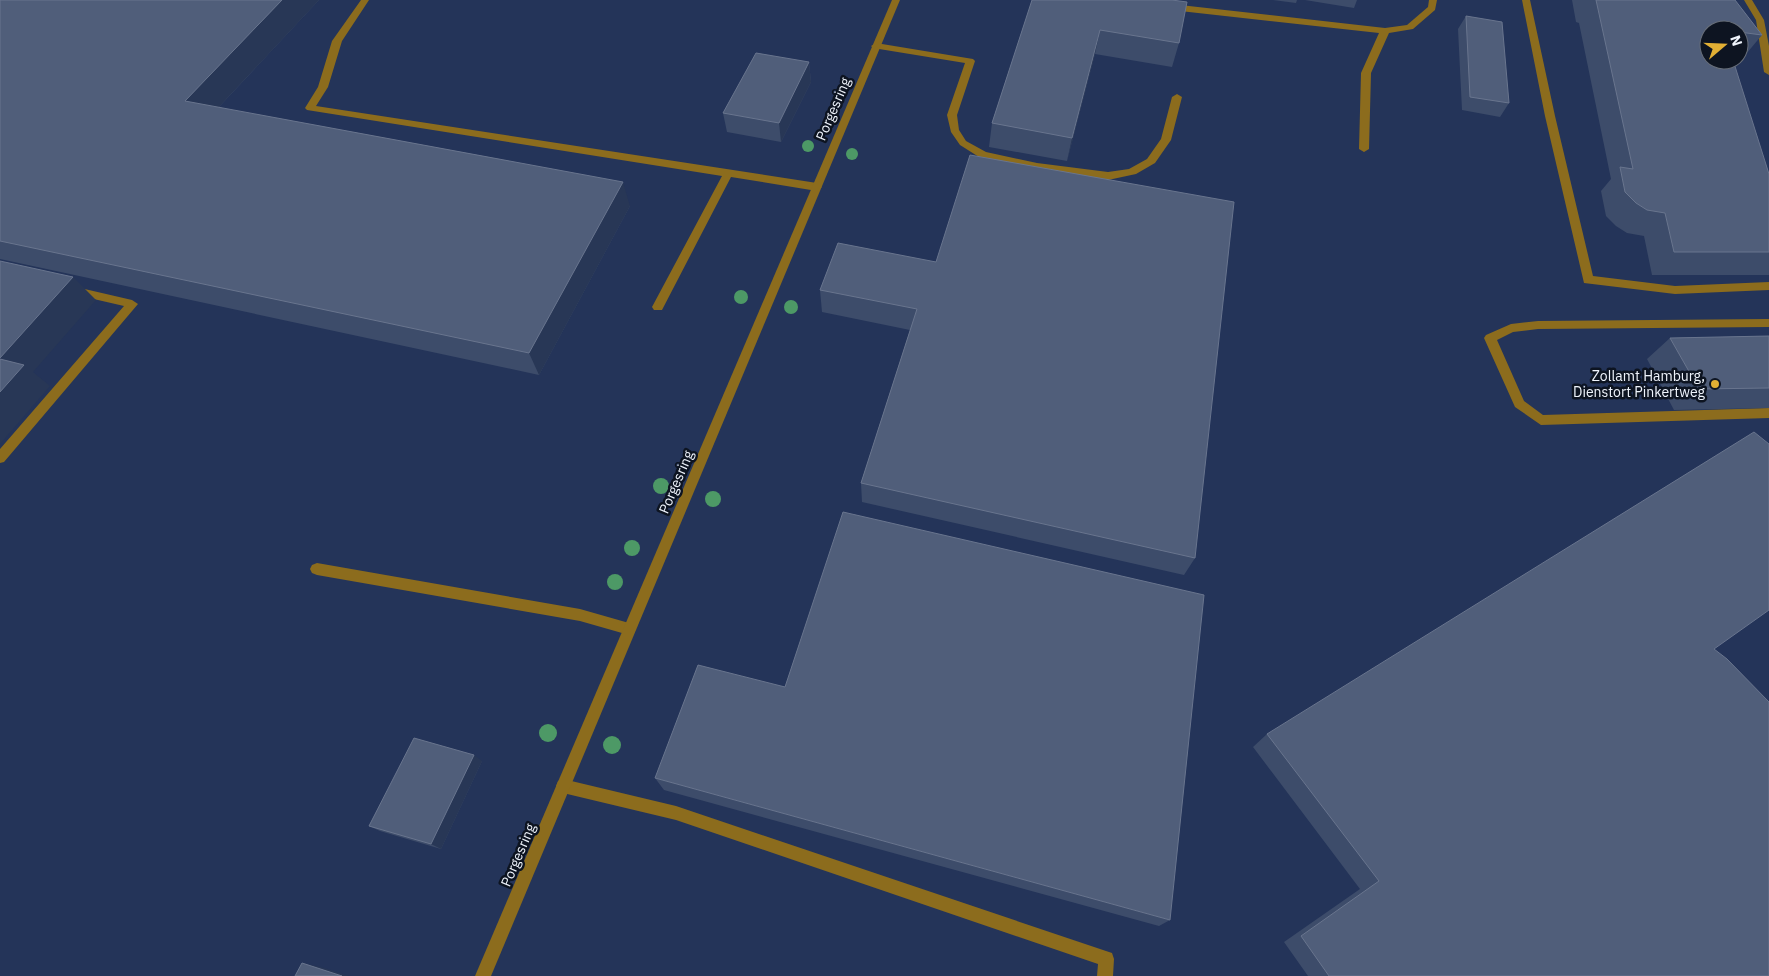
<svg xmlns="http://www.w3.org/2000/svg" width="1769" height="976" viewBox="0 0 1769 976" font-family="'IBM Plex Sans',sans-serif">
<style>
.built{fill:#243459;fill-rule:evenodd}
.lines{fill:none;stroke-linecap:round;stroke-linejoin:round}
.lane{fill:#8c6c1d;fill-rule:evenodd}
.street{fill:#8c6c1d;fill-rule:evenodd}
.tree{fill:#4d9966}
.wall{fill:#3d4c6a}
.shaded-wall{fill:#283756}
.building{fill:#505e7a;stroke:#69758e}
.poi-dot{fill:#e1af34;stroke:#0d1421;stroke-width:2}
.labels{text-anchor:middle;stroke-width:5;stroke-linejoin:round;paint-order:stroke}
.street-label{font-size:14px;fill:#eff4fc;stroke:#0d1421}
.poi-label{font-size:14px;fill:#eff4fc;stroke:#0d1421;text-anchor:end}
</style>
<rect width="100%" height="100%" fill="#1d2a49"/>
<path class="built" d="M0,0H1769V976H0ZM1709,30H1739V60H1709Z"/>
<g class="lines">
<path class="lane" d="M361,0H369L342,41L328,87L316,106L817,183L822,187L817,191L731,177L662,310H654L652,307L722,176L307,110L305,108L318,87L332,41Z
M1429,0H1437L1435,10L1413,29L1389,33L1371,73L1369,149L1364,152L1359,149L1361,73L1379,33L1171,10L1167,7L1171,4L1385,28L1407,25L1428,7Z
M1522,0H1530L1555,116L1593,276L1675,286L1769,282V290L1675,294L1584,283L1545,116Z
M1744,0H1752L1764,20L1769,46V75L1764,72L1756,20Z
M876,43L973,59L975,61L957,115L959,130L966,141L986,152L1037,163L1108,172L1129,169L1147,159L1161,139L1172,97L1177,94L1182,97L1171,140L1155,163L1136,174L1108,180L1037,169L979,157L960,145L951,132L947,115L965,63L873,48L871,46Z
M76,287L132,300L138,304L4,462L0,463V449L124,306L72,294L70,291Z
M1769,319V327L1538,329L1513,332L1497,340L1524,401L1543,415L1769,408V418L1541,425L1515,407L1484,338L1486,335L1511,324L1538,321Z
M317,563L580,609L629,623L634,625L636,629L634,633L629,635L580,621L317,575L312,573L310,569L312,565Z
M563,779L676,806L1106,951L1112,953L1114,959L1113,976H1097L1098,964L676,820L563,793L558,791L556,786L558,781Z"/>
<path class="street" d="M892,0H900L491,976H475Z"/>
</g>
<g class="tree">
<circle cx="808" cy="146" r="6"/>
<circle cx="852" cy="154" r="6"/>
<circle cx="741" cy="297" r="7"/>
<circle cx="791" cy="307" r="7"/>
<circle cx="661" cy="486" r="8"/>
<circle cx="713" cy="499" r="8"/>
<circle cx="632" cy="548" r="8"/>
<circle cx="615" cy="582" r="8"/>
<circle cx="548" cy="733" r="9"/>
<circle cx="612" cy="745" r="9"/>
</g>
<path class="wall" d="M0,0H319L219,107L630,206L539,375L0,259Z
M1032,0H1176L1179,43L1172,67L1095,54L1067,161L989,147L992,123Z
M1273,0H1297L1296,3Z
M1305,0H1357L1354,8Z
M1572,0H1735L1762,35L1741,60H1739V30H1709L1769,174V275H1652L1644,236L1627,233L1616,226L1606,216L1601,191L1611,179L1579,23L1576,22Z
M1466,16L1509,103L1500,117L1462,110L1458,29Z
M809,62L811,82L781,142L727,132L723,113Z
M936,262L1195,558L1184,575L862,502L861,483L910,330L822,312L820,290Z
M1769,336V408L1674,410L1647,359L1670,338Z
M1714,649L1769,976H1308L1284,942L1360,889L1253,747L1267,734Z
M482,761L441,849L380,831L369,826Z
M655,778L1170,920L1159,926L664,790Z"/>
<path class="shaded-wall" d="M282,0H319L202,125L185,101Z
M1100,30L1095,54L1067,161L1072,138Z
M809,62L811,82L781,142L779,123Z
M623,182L630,206L539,375L529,353Z
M73,277L96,300L33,372L50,386L0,444V358Z
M474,755L482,761L441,849L431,844Z
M302,963L321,967L349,976H342Z"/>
<path class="building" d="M0,0H282L185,101L623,182L529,353L0,241Z
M1032,0H1172L1187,2L1179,43L1100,30L1072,138L992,123Z
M1596,0H1735L1762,35L1739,32V30H1709V60H1733L1769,174V252H1674L1665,213L1647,210L1636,203L1625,192L1620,167L1633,169Z
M1466,16L1502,22L1509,103L1470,97Z
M756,53L809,62L779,123L723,113Z
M970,155L1234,202L1195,558L861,483L917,309L820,290L838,243L936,262Z
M0,261L73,277L0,358Z
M1769,336V388L1699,389L1670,338Z
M0,359L24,365L0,392Z
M1754,432L1769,444V610L1714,649L1727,659L1769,702V976H1329L1301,936L1379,881L1267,734Z
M843,512L1204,595L1170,920L655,778L698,665L785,687Z
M414,738L474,755L431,844L369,826Z
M302,963L342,976H295Z"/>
<circle class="poi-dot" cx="1715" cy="384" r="5"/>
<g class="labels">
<g class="street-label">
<text transform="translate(833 109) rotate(-67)" y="5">Porgesring</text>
<text transform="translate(676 482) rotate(-67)" y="5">Porgesring</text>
<text transform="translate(518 855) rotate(-67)" y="5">Porgesring</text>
</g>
<g class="poi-label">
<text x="1705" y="381">Zollamt Hamburg,<tspan x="1705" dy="16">Dienstort Pinkertweg</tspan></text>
</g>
</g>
<g transform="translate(1724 45) rotate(71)"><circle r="24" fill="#0d1421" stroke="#676e79"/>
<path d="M0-4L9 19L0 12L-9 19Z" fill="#e1af34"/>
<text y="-8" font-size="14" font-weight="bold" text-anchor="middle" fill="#eff4fc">N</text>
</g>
</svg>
